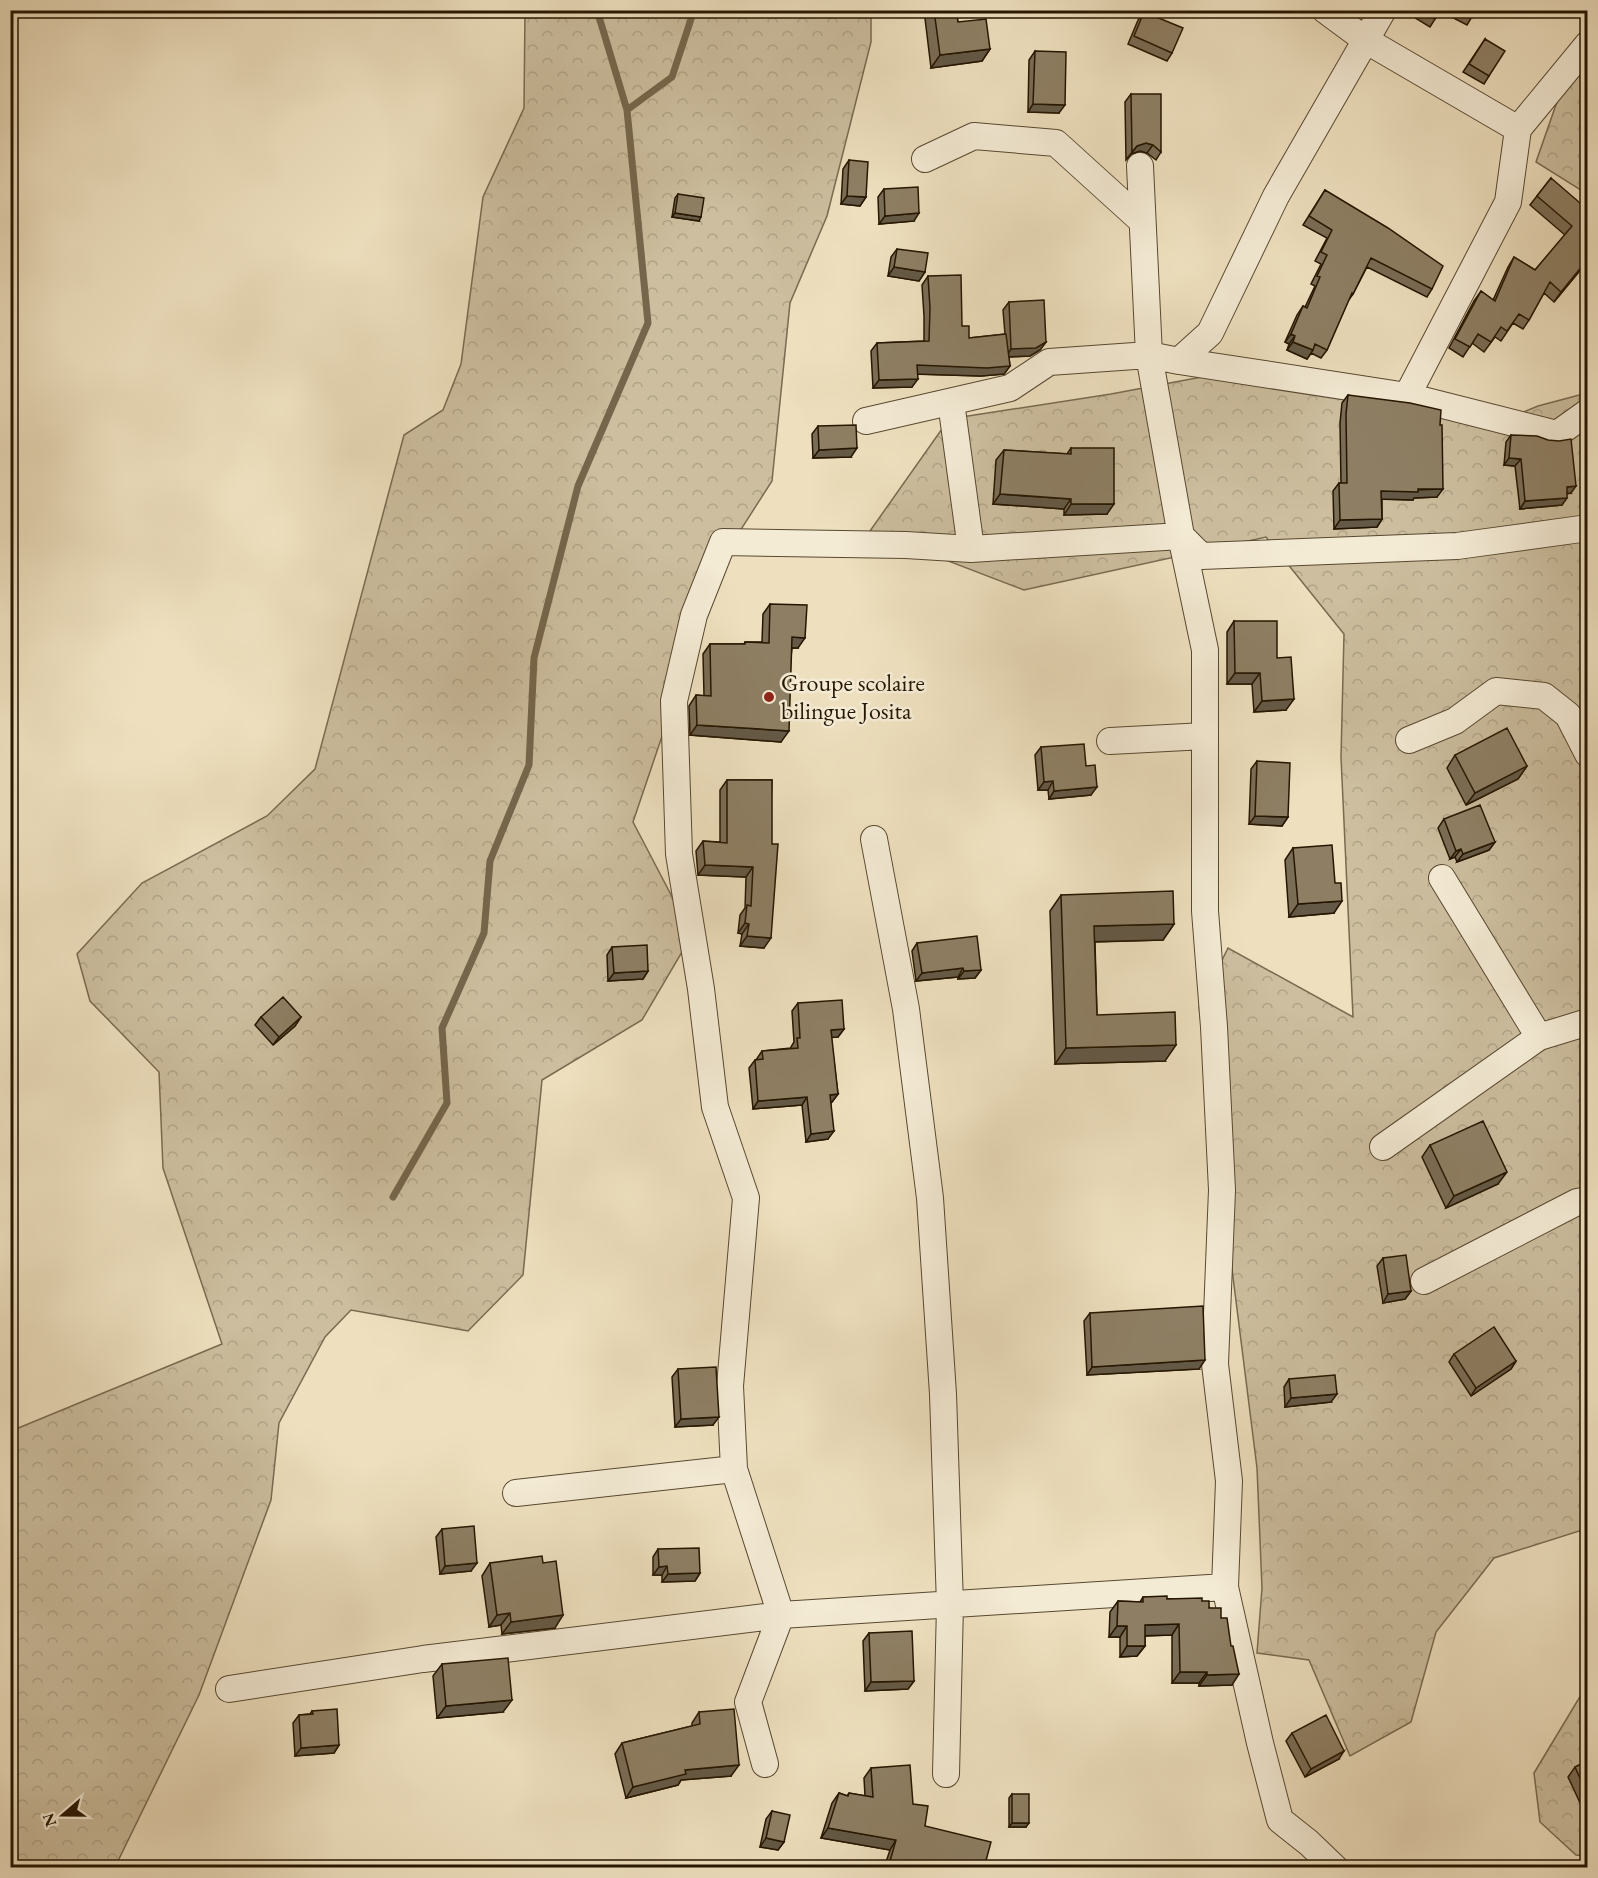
<svg xmlns="http://www.w3.org/2000/svg" width="1598" height="1878" viewBox="0 0 1598 1878" font-family="'EB Garamond',serif">
<style>
.forest{fill:url(#forest-crowns);stroke:#796a50;stroke-width:1.5}
.lines{fill:none;stroke-linecap:round;stroke-linejoin:round}
.stream{stroke:#75664c;stroke-width:7}
.street-casing{stroke:#584830;stroke-width:28}
.street{stroke:#f4ebd5;stroke-width:26}
.wall{fill:#7a6d56;stroke:#261601;stroke-width:1.5}
.shaded-wall{fill:#635946;stroke:#261601;stroke-width:1.5}
.building{fill:#8e7f64;stroke:#261601;stroke-width:1.5}
.poi-dot{fill:#8f2418;stroke:#f4ebd5;stroke-width:2}
.labels{text-anchor:middle;stroke-width:5;stroke-linejoin:round;paint-order:stroke}
.poi-label{font-size:24px;fill:#261601;stroke:#f4ebd5;text-anchor:start}
</style>
<defs>
<pattern id="forest-crowns" width="20" height="18" patternUnits="userSpaceOnUse" patternTransform="scale(1.5)"><rect width="20" height="18" fill="#ccbe9f"/><path d="M2 6a3 3 0 1 1 6 0M12 15a3 3 0 1 1 6 0" fill="none" stroke="#afa387"/></pattern>
</defs>
<rect width="100%" height="100%" fill="#eee0bf"/>
<filter id="stains"><feTurbulence type="fractalNoise" baseFrequency=".00333" numOctaves="4"/><feColorMatrix values="0 0 0 0 .2 0 0 0 0 .09 0 0 0 0 .02 0 0 0 .5 -.17"/></filter>
<radialGradient id="worn" r=".72"><stop offset=".6" stop-color="#630" stop-opacity="0"/><stop offset="1" stop-color="#630" stop-opacity=".3"/></radialGradient>
<path class="forest" d="M525,11H871V42L827,216L790,303L772,481L722,559L633,822L692,935L642,1020L542,1080L523,1275L468,1331L351,1310L325,1337L279,1423L271,1500L199,1695L115,1867L11,1868V1431L222,1344L163,1168L159,1072L90,1001L77,954L142,883L267,816L315,769L404,435L443,410L461,364L483,197L524,108Z
M1587,16V194L1536,162Z
M1239,370L1487,427L1538,406L1587,393V1537L1579,1531L1494,1558L1436,1632L1411,1722L1350,1756L1309,1660L1257,1653L1262,1588L1257,1468L1199,1007L1228,948L1353,1017L1341,757L1344,634L1266,537L1024,590L870,531L949,419L1111,394Z
M1587,1685V1856L1576,1855L1540,1822L1534,1773Z"/>
<g class="lines">
<path class="stream" d="M627,110L672,77L694,10
M393,1197L447,1103L442,1028L484,933L490,861L529,765L534,658L578,486L648,323L627,110L597,10"/>
<defs>
<path id="street" d="M1325,10L1367,41L1518,129
M925,159L974,136L1056,143L1142,221
M1140,166L1149,355L1181,536L1205,650V911L1214,1027L1222,1190L1215,1364L1229,1481L1225,1587L1260,1743L1280,1820L1309,1843L1335,1868
M1179,361L1407,396L1557,434L1588,412
M1407,396L1508,202L1518,129L1588,44
M951,402L971,549
M866,421L1010,388L1049,362L1149,355L1179,361L1210,333L1276,196L1383,10
M1409,740L1455,721L1496,691L1544,696L1568,715L1588,754
M1110,741L1205,736
M874,839L906,1009L930,1198L943,1394L950,1605L946,1774
M1442,878L1539,1037L1588,1022
M1383,1147L1539,1037
M1424,1281L1577,1202L1588,1200
M516,1493L734,1469
M229,1689L423,1659L781,1615L1225,1587
M765,1764L748,1702L781,1615L734,1469L730,1386L746,1198L715,1107L701,989L679,854L674,701L694,615L723,542L906,545L971,549L1181,536L1201,556L1457,546L1588,528"/>
</defs>
<use href="#street" class="street-casing"/>
<use href="#street" class="street"/>
</g>
<path class="wall" d="M924,10H956L958,22L990,49L982,61L931,68Z
M1408,10H1476L1467,25L1440,11L1430,27L1407,13Z
M1144,12L1172,53L1167,61L1128,44L1138,20Z
M1485,39L1489,76L1484,84L1463,72Z
M1035,51L1059,113L1028,112L1029,60Z
M1131,94L1161,152L1156,160L1147,153L1140,151L1131,154L1126,160L1125,102Z
M849,160L866,197L860,206L841,204L843,169Z
M1551,178L1587,262L1554,302L1544,293L1529,320L1523,329L1513,323L1501,341L1495,337L1484,352L1472,343L1463,357L1449,348L1474,301L1481,291L1493,300L1508,267L1514,257L1535,270L1565,235L1530,205Z
M884,189L914,221L879,224L878,197Z
M1325,190L1432,289L1427,297L1367,267L1353,294L1348,301L1327,350L1321,358L1311,353L1307,359L1287,350L1289,344L1285,342L1297,315L1303,306L1305,307L1315,286L1311,284L1321,264L1315,261L1327,238L1303,225Z
M678,194L699,221L672,217L675,198Z
M897,249L925,272L919,281L888,276L891,257Z
M928,276L962,326L969,338L1005,334L1003,310L1009,302L1046,342L1040,350L1030,356L1009,357L1010,366L1004,374L981,376L918,374L912,387L873,388L871,351L877,343L924,341V316L922,285Z
M1348,395L1440,425L1437,497L1414,498L1413,500L1382,499V519L1377,527L1334,529L1333,491L1339,483H1341L1340,423L1342,403Z
M818,426L851,457L813,458L812,434Z
M1511,435L1571,493L1567,494L1562,505L1520,509L1515,466L1504,465L1506,442Z
M1071,448L1107,514L1064,515V509L993,504L996,460L1004,450L1067,454Z
M770,604L798,648H792L781,742L690,735L689,706L696,695L704,696L703,654L710,644H744L745,642H762L763,614Z
M1234,621L1286,710L1254,712L1252,684H1227V632Z
M1041,747L1086,766L1091,795L1049,799L1048,790H1038L1035,755Z
M1455,755L1527,766L1518,779L1466,805L1447,768Z
M1257,761L1288,817L1282,826L1249,824L1251,769Z
M727,780H772L764,948L740,946L742,934L738,933L740,915L745,908L746,877L698,875L696,851L703,841L720,842V790Z
M1444,819L1495,842L1489,850L1457,862L1455,857L1450,859L1438,828Z
M1293,848L1334,913L1289,917L1285,860Z
M1061,895L1174,924L1163,940L1095,942L1097,1015L1165,1061L1055,1064L1050,911Z
M917,943L981,970L975,978L958,979V977L916,981L912,951Z
M612,947L648,971L643,979L608,981L607,955Z
M798,1003L844,1029L838,1037H831L838,1094L832,1102H831L828,1139L806,1142L802,1105L753,1109L749,1068L755,1060H756L762,1051L791,1048V1047L794,1042L792,1011Z
M261,1017H301L295,1026L273,1045L255,1025Z
M1430,1145L1498,1184L1446,1208L1422,1157Z
M1383,1258L1411,1291L1405,1299L1383,1303L1377,1266Z
M1090,1313L1199,1369L1087,1375L1084,1321Z
M1454,1354L1516,1361L1511,1369L1471,1396L1449,1362Z
M678,1369L713,1425L675,1427L672,1377Z
M1289,1379L1331,1402L1285,1407L1284,1387Z
M442,1529L471,1571L440,1574L436,1537Z
M658,1549L700,1573L695,1581L662,1582V1575H653V1557Z
M490,1563L555,1628L502,1634L501,1625L489,1627L482,1576Z
M1143,1597L1202,1601L1221,1618L1232,1685L1199,1686V1683H1172V1635L1145,1636V1646L1137,1656L1120,1657V1637H1109L1110,1612L1118,1601L1140,1602Z
M869,1633L914,1681L908,1689L865,1691L863,1641Z
M442,1664L503,1712L437,1718L433,1676Z
M312,1711L339,1745L334,1753L295,1756L293,1723L299,1715L310,1714Z
M699,1712L731,1776L681,1780L678,1785L626,1798L615,1754L622,1743L692,1726V1723Z
M1292,1733L1339,1759L1305,1777L1286,1741Z
M1587,1761V1804L1582,1807L1568,1777L1575,1767Z
M871,1768L913,1804L925,1826L984,1868H884L890,1850L821,1838L832,1803L839,1793L847,1796L849,1793L865,1796L864,1778Z
M1012,1794L1026,1827H1009V1798Z
M772,1811L784,1842L778,1850L760,1847L766,1819Z"/>
<path class="shaded-wall" d="M990,49L982,61L931,68L940,55Z
M1033,104L1065,105L1059,113L1028,112Z
M1146,143L1153,145L1147,153L1140,151L1131,154L1126,160L1137,146Z
M847,196L866,197L860,206L841,204Z
M675,213L701,217L699,221L672,217Z
M919,213L914,221L879,224L885,216Z
M1587,260V262L1554,302L1561,292Z
M894,267L925,272L919,281L888,276Z
M1291,334L1295,336L1289,344L1285,342Z
M1046,342L1040,350L1030,356L1006,357L1011,349Z
M1293,342L1313,350L1307,359L1287,350Z
M917,365L1010,366L1004,374L981,376L912,374Z
M918,379L912,387L873,388L879,380Z
M857,448L851,457L813,458L819,450Z
M1509,458L1521,459L1515,466L1504,465Z
M1576,486L1571,493L1561,494L1567,487Z
M1443,489L1437,497L1414,498L1413,500L1375,499L1381,491Z
M1000,494L1071,499L1064,509L993,504Z
M1567,498L1562,505L1520,509L1525,501Z
M1071,504H1114L1107,514L1064,515Z
M1382,519L1377,527L1334,529L1340,520Z
M792,637L805,638L798,648H785Z
M1235,673H1260L1252,684H1227Z
M1294,699L1286,710L1254,712L1262,701Z
M697,725L789,731L781,742L690,735Z
M1527,766L1518,779L1466,805L1475,793Z
M1053,781L1048,790H1038L1044,782Z
M1097,787L1091,795L1049,799L1054,791Z
M1255,816L1288,817L1282,826L1249,824Z
M1495,842L1489,850L1457,862L1463,854Z
M1461,849L1455,857L1450,859L1456,851Z
M705,865L753,867L746,877L698,875Z
M1342,901L1334,913L1289,917L1298,904Z
M745,923L749,924L742,934L738,933Z
M1174,924L1163,940L1083,942L1094,926Z
M747,936L771,938L764,948L740,946Z
M963,968L958,977L916,981L922,973Z
M981,970L975,978L958,979L964,971Z
M648,971L643,979L608,981L614,973Z
M301,1017L295,1026L273,1045L279,1037Z
M844,1029L838,1037L825,1038L831,1030Z
M1176,1045L1165,1061L1055,1064L1066,1048Z
M838,1094L832,1102L824,1103L830,1095Z
M807,1097L802,1105L753,1109L758,1101Z
M834,1131L828,1139L806,1142L811,1134Z
M1507,1172L1498,1184L1446,1208L1454,1196Z
M1411,1291L1405,1299L1383,1303L1388,1294Z
M1205,1360L1199,1369L1087,1375L1092,1367Z
M1516,1361L1511,1369L1471,1396L1476,1388Z
M1337,1394L1331,1402L1285,1407L1291,1398Z
M719,1417L713,1425L675,1427L681,1419Z
M477,1563L471,1571L440,1574L445,1566Z
M667,1566L662,1575H653L659,1567Z
M700,1573L695,1581L662,1582L668,1574Z
M510,1613L501,1625L489,1627L497,1615Z
M563,1615L555,1628L502,1634L511,1622Z
M1179,1624L1172,1635L1137,1636L1145,1625Z
M1117,1626H1127L1120,1637H1109Z
M1127,1646H1145L1137,1656L1120,1657Z
M1180,1672H1207L1199,1683H1172Z
M1239,1674L1232,1685L1199,1686L1207,1675Z
M914,1681L908,1689L865,1691L871,1682Z
M512,1700L503,1712L437,1718L446,1706Z
M339,1745L334,1753L295,1756L301,1748Z
M1344,1751L1339,1759L1305,1777L1311,1769Z
M739,1765L731,1776L681,1780L678,1785L626,1798L633,1787L685,1770Z
M1587,1798V1804L1582,1807Z
M1012,1823H1029L1026,1827H1009Z
M828,1828L896,1840L890,1850L821,1838Z
M766,1838L784,1842L778,1850L760,1847Z
M908,1862L933,1868H904Z"/>
<path class="building" d="M934,10H956L958,22L986,19L990,49L940,55Z
M1421,10H1440L1435,19Z
M1459,10H1476L1472,18Z
M1144,12L1183,28L1172,53L1134,36Z
M1485,39L1505,51L1489,76L1469,64Z
M1035,51L1066,52L1065,105L1033,104Z
M1131,94H1161V152L1153,145L1146,143L1137,146L1132,152Z
M849,160L868,162L866,197L847,196Z
M1551,178L1587,209V260L1561,292L1550,282L1529,320L1519,314L1507,331L1501,327L1491,342L1478,334L1470,347L1455,339L1481,291L1495,301L1514,257L1535,270L1572,226L1537,196Z
M918,187L919,213L885,216L884,189Z
M1325,190L1388,228L1443,266L1432,289L1371,258L1353,294L1352,293L1327,350L1315,344L1313,350L1293,342L1295,336L1291,334L1303,306L1307,308L1320,277L1317,276L1327,255L1321,252L1332,230L1309,216Z
M678,194L704,198L701,217L675,213Z
M897,249L928,253L925,272L894,267Z
M961,275L962,326H969V338L1006,334L1010,366L987,368L917,365L918,379L879,380L877,343L929,341L930,308L928,276Z
M1044,300L1046,342L1036,348L1011,349L1009,302Z
M1348,395L1410,403L1441,410L1440,425H1442L1443,489H1418V492L1381,491L1382,519L1340,520L1339,483H1347L1346,414Z
M856,425L857,448L819,450L818,426Z
M1511,435L1537,436L1548,440L1559,441L1571,439L1576,486L1567,487V498L1525,501L1521,459L1509,458Z
M1071,448H1114V504H1071V499L1000,494L1004,450L1071,454Z
M770,604L807,605L805,638L792,637L789,731L697,725L696,695L711,696L710,644H745V642L769,643Z
M1234,621H1277V658L1291,657L1294,699L1262,701L1260,673H1235Z
M1507,728L1527,766L1475,793L1455,755Z
M1084,744L1086,766L1095,765L1097,787L1054,791L1053,781L1044,782L1041,747Z
M1257,761L1290,763L1288,817L1255,816Z
M727,780H772V844H778L771,938L747,936L749,924L745,923L747,905L751,906L753,867L705,865L703,841L727,843Z
M1480,805L1495,842L1463,854L1461,849L1456,851L1444,819Z
M1332,845L1335,883H1341L1342,901L1298,904L1293,848Z
M1173,891L1174,924L1094,926L1097,1015L1175,1012L1176,1045L1066,1048L1061,895Z
M977,936L981,970L964,971L963,968L922,973L917,943Z
M647,945L648,971L614,973L612,947Z
M283,997L301,1017L279,1037L261,1017Z
M842,1000L844,1029L831,1030L838,1094L830,1095L834,1131L811,1134L807,1097L758,1101L755,1060L763,1059L762,1051L798,1048L797,1038H800L798,1003Z
M1483,1121L1507,1172L1454,1196L1430,1145Z
M1406,1255L1411,1291L1388,1294L1383,1258Z
M1203,1306L1205,1360L1092,1367L1090,1313Z
M1494,1327L1516,1361L1476,1388L1454,1354Z
M716,1367L719,1417L681,1419L678,1369Z
M1335,1375L1337,1394L1291,1398L1289,1379Z
M474,1526L477,1563L445,1566L442,1529Z
M699,1548L700,1573L668,1574L667,1566L659,1567L658,1549Z
M542,1556L543,1563L556,1561L563,1615L511,1622L510,1613L497,1615L490,1563Z
M1167,1596V1599L1202,1598V1601H1209V1608H1221V1618H1227L1231,1646H1233L1239,1674L1207,1675V1672H1180L1179,1624L1145,1625V1646H1127V1626H1117L1118,1601L1143,1602V1597Z
M912,1631L914,1681L871,1682L869,1633Z
M508,1658L512,1700L446,1706L442,1664Z
M337,1709L339,1745L301,1748L299,1715L313,1714L312,1711Z
M734,1709L739,1765L685,1770L686,1774L633,1787L622,1743L700,1724L699,1712Z
M1326,1715L1344,1751L1311,1769L1292,1733Z
M1587,1761V1794L1575,1767Z
M910,1765L913,1804L928,1806L925,1826L991,1842L984,1868H933L908,1862L907,1868H888L896,1840L828,1828L839,1793L848,1796L849,1793L873,1797L871,1768Z
M1012,1794H1029V1823H1012Z
M772,1811L790,1815L784,1842L766,1838Z"/>
<circle class="poi-dot" cx="769" cy="697" r="6"/>
<g class="labels">
<g class="poi-label">
<text x="781" y="691">Groupe scolaire<tspan x="781" dy="28">bilingue Josita</tspan></text>
</g>
</g>
<rect width="1598" height="1878" fill="none" stroke="#eee0bf" stroke-width="36"/>
<rect x="12" y="12" width="1574" height="1854" fill="none" stroke="#261601" stroke-width="3"/>
<rect x="18" y="18" width="1562" height="1842" fill="none" stroke="#261601" stroke-width="1.5"/>
<g transform="translate(63 1815) rotate(250)" stroke="#f4ebd5" stroke-width="4.5" paint-order="stroke">
<path d="M0-4.5L10 22L0 15L-10 22Z" fill="#261601"/>
<text y="-9" font-size="16" font-weight="bold" text-anchor="middle" fill="#261601">N</text>
</g>
<rect width="100%" height="100%" filter="url(#stains)"/>
<rect width="100%" height="100%" fill="url(#worn)"/>
</svg>
